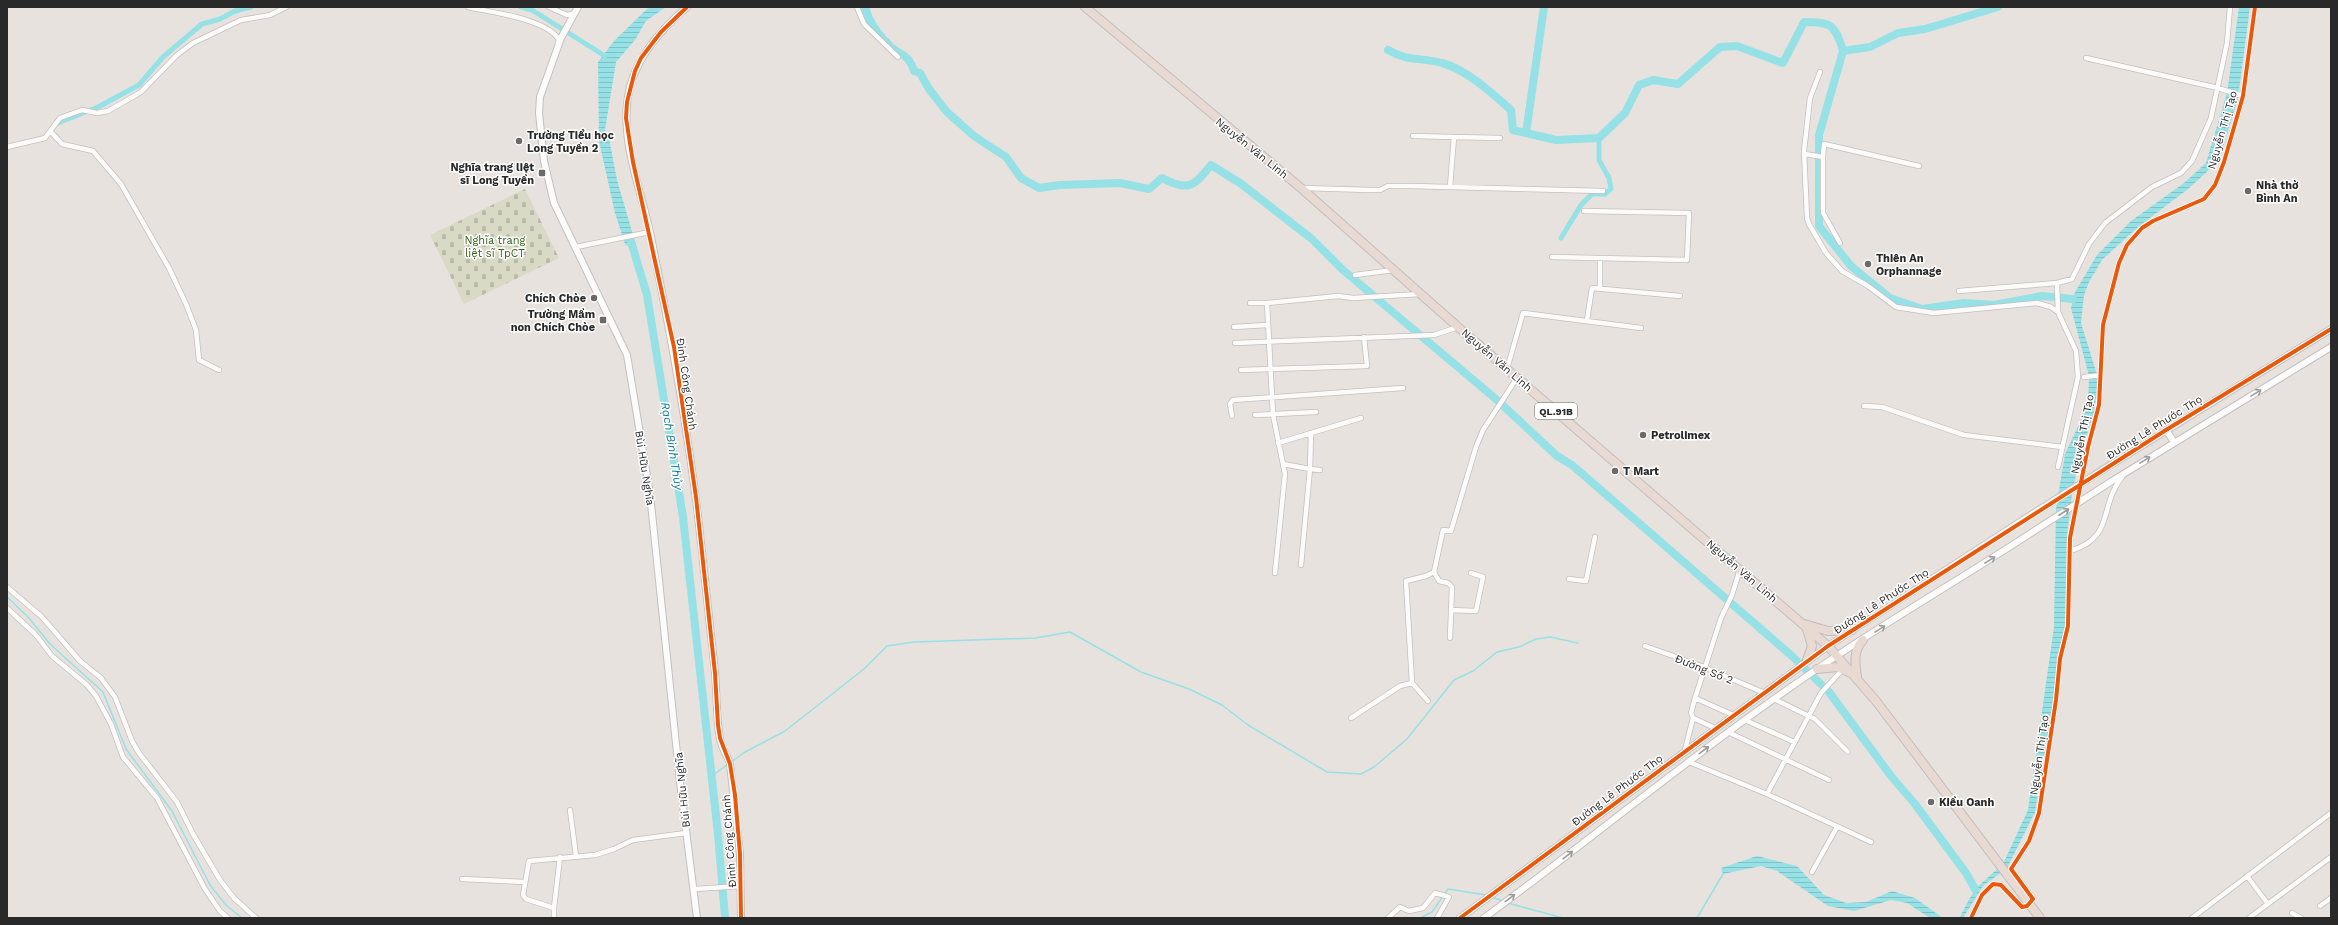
<svg xmlns="http://www.w3.org/2000/svg" width="2338" height="925" viewBox="0 0 2338 925" font-family="'Work Sans',sans-serif">
<style>
.cemetery{fill:url(#cemetery-stones)}
.water{fill:url(#water-rules)}
.lines{fill:none;stroke-linecap:round;stroke-linejoin:round}
.stream{stroke:#95e1e6;stroke-width:1.5}
.canal{stroke:#95e1e6;stroke-width:5}
.river{stroke:#95e1e6;stroke-width:8}
.street-casing{stroke:#c2c0c0;stroke-width:6}
.secondary-casing{stroke:#c2c0c0;stroke-width:8}
.highway-casing{stroke:#c0bebc;stroke-width:10}
.street{stroke:#fcfbfa;stroke-width:4.5}
.secondary{stroke:#fcfbfa;stroke-width:6}
.highway{stroke:#e8d9d3;stroke-width:8}
.secondary-bridge-casing{stroke:#c2c0c0;stroke-width:8;stroke-linecap:butt}
.secondary-bridge{stroke:#fcfbfa;stroke-width:6}
.cycleway-casing{stroke:#fff;stroke-width:6}
.cycleway{stroke:#e8590c;stroke-width:4}
.oneway{stroke:#9d9c9c}
.poi-dot{fill:#6c6a68;stroke:#fff;stroke-width:1.5}
.labels{text-anchor:middle;stroke-width:3;stroke-linejoin:round;paint-order:stroke}
.shield{fill:#fff;stroke:#696969;stroke-width:1}
.shield-label{font-size:10px;font-weight:bold;fill:#292929}
.street-label{font-size:11px;fill:#292929;stroke:#fff}
.poi-label{font-size:11px;font-weight:bold;fill:#292929;stroke:#fff;text-anchor:start}
.park-label{font-size:11px;fill:#39631c;stroke:#fff}
.water-label{font-size:12px;font-style:italic;fill:#128194;stroke:#fff}
</style>
<defs>
<pattern id="cemetery-stones" width="16" height="16" patternUnits="userSpaceOnUse"><rect width="16" height="16" fill="#d8dac6"/><path d="M2 7V4a2 2 0 0 1 4 0v3zM10 15v-3a2 2 0 0 1 4 0v3z" fill="#b9bbaa"/></pattern>
<pattern id="water-rules" width="6" height="5" patternUnits="userSpaceOnUse"><rect width="6" height="5" fill="#95e1e6"/><path d="M0 2.5h6" fill="none" stroke="#80c1c5"/></pattern>
</defs>
<rect width="100%" height="100%" fill="#e8e2de"/>
<path class="cemetery" d="M525,189L559,258L464,304L430,235Z"/>
<path class="water" d="M649,7H666L646,21L635,40L616,62L605,130L609,138L617,180L638,252L625,244L615,213L599,141L598,62L614,41Z
M2239,7H2250L2238,98L2219,161L2188,189L2138,227L2102,260L2089,282L2084,295L2081,323L2098,378L2095,408L2078,464L2072,495L2067,535L2065,630L2035,812L2007,868L1983,886L1963,918H1959L1975,889L2003,864L2028,810L2054,627L2056,508L2065,454L2088,405L2089,376L2071,308L2075,292L2097,255L2131,221L2184,183L2206,163L2227,93Z
M1757,856L1797,866L1824,895L1846,903L1866,902L1892,891L1915,898L1943,918H1930L1907,903L1891,900L1854,911L1828,906L1777,871L1761,866L1723,874L1721,868Z"/>
<g class="lines">
<path class="stream" d="M7,597L28,617L50,644L103,692L126,749L172,811L210,885L226,905L242,918
M731,762L745,752L785,731L864,669L887,646L914,642L1035,638L1070,632L1141,672L1189,689L1222,705L1248,725L1327,772L1361,774L1374,767L1407,739L1454,680L1473,671L1497,652L1519,647L1536,639L1550,637L1578,643
M712,776L728,764
M1491,897L1503,901
M1508,903L1563,918
M1420,918L1432,912L1448,889L1486,895
M1697,918L1723,874"/>
<path class="canal" d="M521,7L532,10L605,56
M58,123L98,107L139,85L163,57L202,24L220,19L235,11L251,7
M1561,238L1581,205L1592,194H1605L1611,189L1609,178L1599,160V138"/>
<path class="river" d="M865,7C869,23 879,36 891,47C903,57 909,55 914,71L920,73L929,89L947,112L974,136L1006,157L1021,178L1039,188L1060,185L1120,183L1149,189L1162,178C1189,192 1194,186 1211,165L1240,183L1312,239L1343,270L1497,400L1557,456L1572,465L1792,656L1829,692L1891,776L1915,804L1966,873L1975,889
M1544,7L1526,133L1556,140L1599,138L1625,113L1639,85L1653,80L1678,84L1720,47L1737,46L1783,63L1804,22C1831,22 1835,24 1843,51
M1998,7L1925,29L1898,33L1870,47L1843,51L1819,135V226L1851,266L1890,298L1922,309L1964,303L1994,305L2042,296L2073,299
M1388,50C1409,62 1421,57 1442,63C1466,69 1493,94 1511,110L1513,130L1526,133
M630,238L647,295L683,517L718,834L725,918"/>
<defs>
<path id="street" d="M468,7C490,12 548,19 559,40L558,43
M549,7L567,15L572,14
M857,7L864,24L898,57
M2086,58L2218,88L2243,96
M1820,72L1810,98L1804,151L1807,218L1809,224L1826,253L1842,271L1868,286L1896,307L1934,313L2037,303L2051,307L2058,312
M51,132L62,144L93,151L121,184L169,268L186,304L196,330L199,360L219,370
M1413,136L1454,137
M7,147L45,138L60,118L82,110L97,113L108,111L141,92L177,55L193,43L241,20L270,15L286,7
M1805,154L1823,157L1824,144L1919,166
M1823,157V213L1840,243
M1450,187L1454,137L1500,138
M1303,188L1370,190H1380L1388,186H1411L1603,191
M576,247L650,232
M1552,257L1687,260L1689,213L1584,211
M1355,275L1394,270
M1600,288V259
M1959,291L2057,283
M1250,303H1267
M1587,320L1592,288L1680,296
M1234,327L1267,325
M1235,343L1434,335L1458,327
M1507,369L1523,313L1641,328
M1241,370L1367,366L1364,337
M2084,377L2101,375
M1864,406L1882,407L1964,435L2062,447
M1255,415L1316,412
M1232,416L1230,404L1233,400L1403,388
M1311,433L1310,469L1320,470
M1278,443L1361,418
M1283,464L1310,469L1301,565
M2058,467L2078,377L2076,351L2058,312L2057,283L2072,279L2089,244L2105,223L2152,187L2181,173L2192,161L2211,118L2227,43L2230,7
M2070,551C2116,537 2098,507 2122,477
M1434,572L1439,581L1448,583L1452,587L1450,638
M1275,573L1285,474L1273,415L1267,303L1338,296L1353,298L1420,294
M1569,579L1586,581L1595,537
M7,587L42,617L80,661L101,678L115,697L132,741L139,753L177,802L193,834L220,880L234,898L256,918
M7,608L36,635L52,656L87,685L96,696L111,724L123,757L157,798L205,889L220,911L228,918
M1451,610L1476,611L1483,577L1471,573
M1645,646L1704,667L1762,692
M1412,683L1428,701
M1774,699L1815,719L1848,752
M1733,715L1695,698L1721,618L1732,595L1740,569
M1351,718L1400,686L1412,683L1406,581L1426,576L1434,572L1443,530L1451,531L1476,447L1483,430L1517,378
M1693,718L1691,713L1695,698
M1745,720L1794,742
M1728,732L1829,780
M1685,750L1693,718L1715,728
M1689,762L1767,794L1821,693L1844,668
M1767,794L1871,842
M570,810L576,856
M1812,872L1837,827
M2247,876L2268,904
M462,879L525,882
M695,889L741,886
M2320,906L2331,898
M554,908L560,857
M2292,913L2301,918
M554,918V908L526,899L523,895L529,861L595,855L614,849L633,840L686,833
M1388,918L1400,907L1409,911L1423,908L1435,893L1449,897L1437,918
M1971,918L1982,895L1993,884L2001,885L2022,907L2027,906L2033,899L2011,869L2029,841L2039,813L2056,700L2060,659L2068,626L2070,538L2088,447L2099,405L2103,325L2119,263L2127,245L2142,228L2153,221L2204,199L2215,185L2224,162L2243,96L2255,7
M2192,918L2331,813
M2249,918L2331,857"/>
<path id="secondary" d="M578,7L561,38L540,97L539,113L544,161L554,203L627,355L650,494L680,782L697,918
M687,7C658,32 630,64 627,105C623,147 641,191 650,232C671,335 690,438 701,543C706,586 710,629 715,672C717,694 716,717 720,739C721,746 726,754 729,761
M2166,430L2174,442
M2104,469L2331,329
M2112,481L2331,347
M730,764L740,854L741,918
M1460,918L1828,646L2023,520
M1484,918C1602,831 1715,736 1838,655C1901,613 1967,575 2031,533"/>
<path id="highway" d="M1085,7L1301,188L1458,327L1828,646L1876,701L2040,918
M1804,624L1828,631L1852,630
M1807,629L1812,646L1807,660
M1817,669L1838,667L1851,673
M1857,677C1855,663 1853,651 1863,640"/>
</defs>
<use href="#street" class="street-casing"/>
<use href="#secondary" class="secondary-casing"/>
<use href="#highway" class="highway-casing"/>
<use href="#street" class="street"/>
<use href="#secondary" class="secondary"/>
<use href="#highway" class="highway"/>
<defs>
<path id="secondary-bridge" d="M2023,520L2104,469
M2031,533L2112,481"/>
</defs>
<use href="#secondary-bridge" class="secondary-bridge-casing"/>
<use href="#secondary-bridge" class="secondary-bridge"/>
<defs>
<path id="cycleway" d="M687,7L661,32L641,58L635,71L627,102L626,118L633,162L674,347L696,497L715,673L718,725L720,738L730,764L735,795L740,854L741,918
M1460,918L1828,646L2166,430L2331,329
M1971,918L1982,895L1993,884L2001,885L2022,907L2027,906L2033,899L2011,869L2029,841L2039,813L2056,700L2060,659L2068,626L2070,538L2088,447L2099,405L2103,325L2119,263L2127,245L2142,228L2153,221L2204,199L2215,185L2224,162L2243,96L2255,7"/>
</defs>
<use href="#cycleway" class="cycleway-casing"/>
<use href="#cycleway" class="cycleway"/>
</g>
<defs><path id="oneway-shaft" d="M-6 0H5M1.5-3L5.5 0L1.5 3" fill="none" stroke-width="1.6" stroke-linecap="round" stroke-linejoin="round"/></defs>
<g class="oneway">
<use href="#oneway-shaft" transform="translate(2256 393) rotate(-31)"/>
<use href="#oneway-shaft" transform="translate(2145 460) rotate(-31)"/>
<use href="#oneway-shaft" transform="translate(2064 512) rotate(-33)"/>
<use href="#oneway-shaft" transform="translate(1990 560) rotate(-31)"/>
<use href="#oneway-shaft" transform="translate(1880 629) rotate(-32)"/>
<use href="#oneway-shaft" transform="translate(1704 750) rotate(-37)"/>
<use href="#oneway-shaft" transform="translate(1568 855) rotate(-38)"/>
<use href="#oneway-shaft" transform="translate(1510 898) rotate(-36)"/>
</g>
<g class="poi-dot">
<circle cx="519" cy="141" r="4"/>
<rect x="538" y="169" width="8" height="8" rx="2"/>
<circle cx="2248" cy="191" r="4"/>
<circle cx="1868" cy="264" r="4"/>
<circle cx="594" cy="298" r="4"/>
<rect x="599" y="316" width="8" height="8" rx="2"/>
<circle cx="1643" cy="435" r="4"/>
<circle cx="1615" cy="471" r="4"/>
<circle cx="1931" cy="802" r="4"/>
</g>
<g class="labels">
<rect class="shield" x="1535" y="403" width="42" height="16" rx="3"/>
<g class="shield-label">
<text x="1556" y="415">QL.91B</text>
</g>
<g class="street-label">
<text transform="translate(2222 130) rotate(-74)" y="4">Nguyễn Thị Tạo</text>
<text transform="translate(1252 148) rotate(39)" y="4">Nguyễn Văn Linh</text>
<text transform="translate(1497 360) rotate(41)" y="4">Nguyễn Văn Linh</text>
<text transform="translate(687 384) rotate(82)" y="4">Đinh Công Chánh</text>
<text transform="translate(2154 427) rotate(-32)" y="4">Đường Lê Phước Thọ</text>
<text transform="translate(2082 434) rotate(-79)" y="4">Nguyễn Thị Tạo</text>
<text transform="translate(645 468) rotate(81)" y="4">Bùi Hữu Nghĩa</text>
<text transform="translate(1742 571) rotate(41)" y="4">Nguyễn Văn Linh</text>
<text transform="translate(1881 601) rotate(-33)" y="4">Đường Lê Phước Thọ</text>
<text transform="translate(1704 669) rotate(22)" y="4">Đường Số 2</text>
<text transform="translate(2039 755) rotate(-82)" y="4">Nguyễn Thị Tạo</text>
<text transform="translate(682 790) rotate(-96)" y="4">Bùi Hữu Nghĩa</text>
<text transform="translate(1617 790) rotate(-37)" y="4">Đường Lê Phước Thọ</text>
<text transform="translate(729 841) rotate(-94)" y="4">Đinh Công Chánh</text>
</g>
<g class="poi-label">
<text x="527" y="139">Trường Tiểu học<tspan x="527" dy="13">Long Tuyền 2</tspan></text>
<text x="534" y="171" text-anchor="end">Nghĩa trang liệt<tspan x="534" dy="13">sĩ Long Tuyền</tspan></text>
<text x="2256" y="189">Nhà thờ<tspan x="2256" dy="13">Bình An</tspan></text>
<text x="1876" y="262">Thiên An<tspan x="1876" dy="13">Orphannage</tspan></text>
<text x="586" y="302" text-anchor="end">Chích Chòe</text>
<text x="595" y="318" text-anchor="end">Trường Mầm<tspan x="595" dy="13">non Chích Chòe</tspan></text>
<text x="1651" y="439">Petrolimex</text>
<text x="1623" y="475">T Mart</text>
<text x="1939" y="806">Kiều Oanh</text>
</g>
<g class="park-label">
<text x="495" y="244">Nghĩa trang<tspan x="495" dy="13">liệt sĩ TpCT</tspan></text>
</g>
<g class="water-label">
<text transform="translate(672 446) rotate(81)" y="4">Rạch Bình Thủy</text>
</g>
</g>
<rect width="2338" height="925" fill="none" stroke="#292929" stroke-width="16"/>
</svg>
